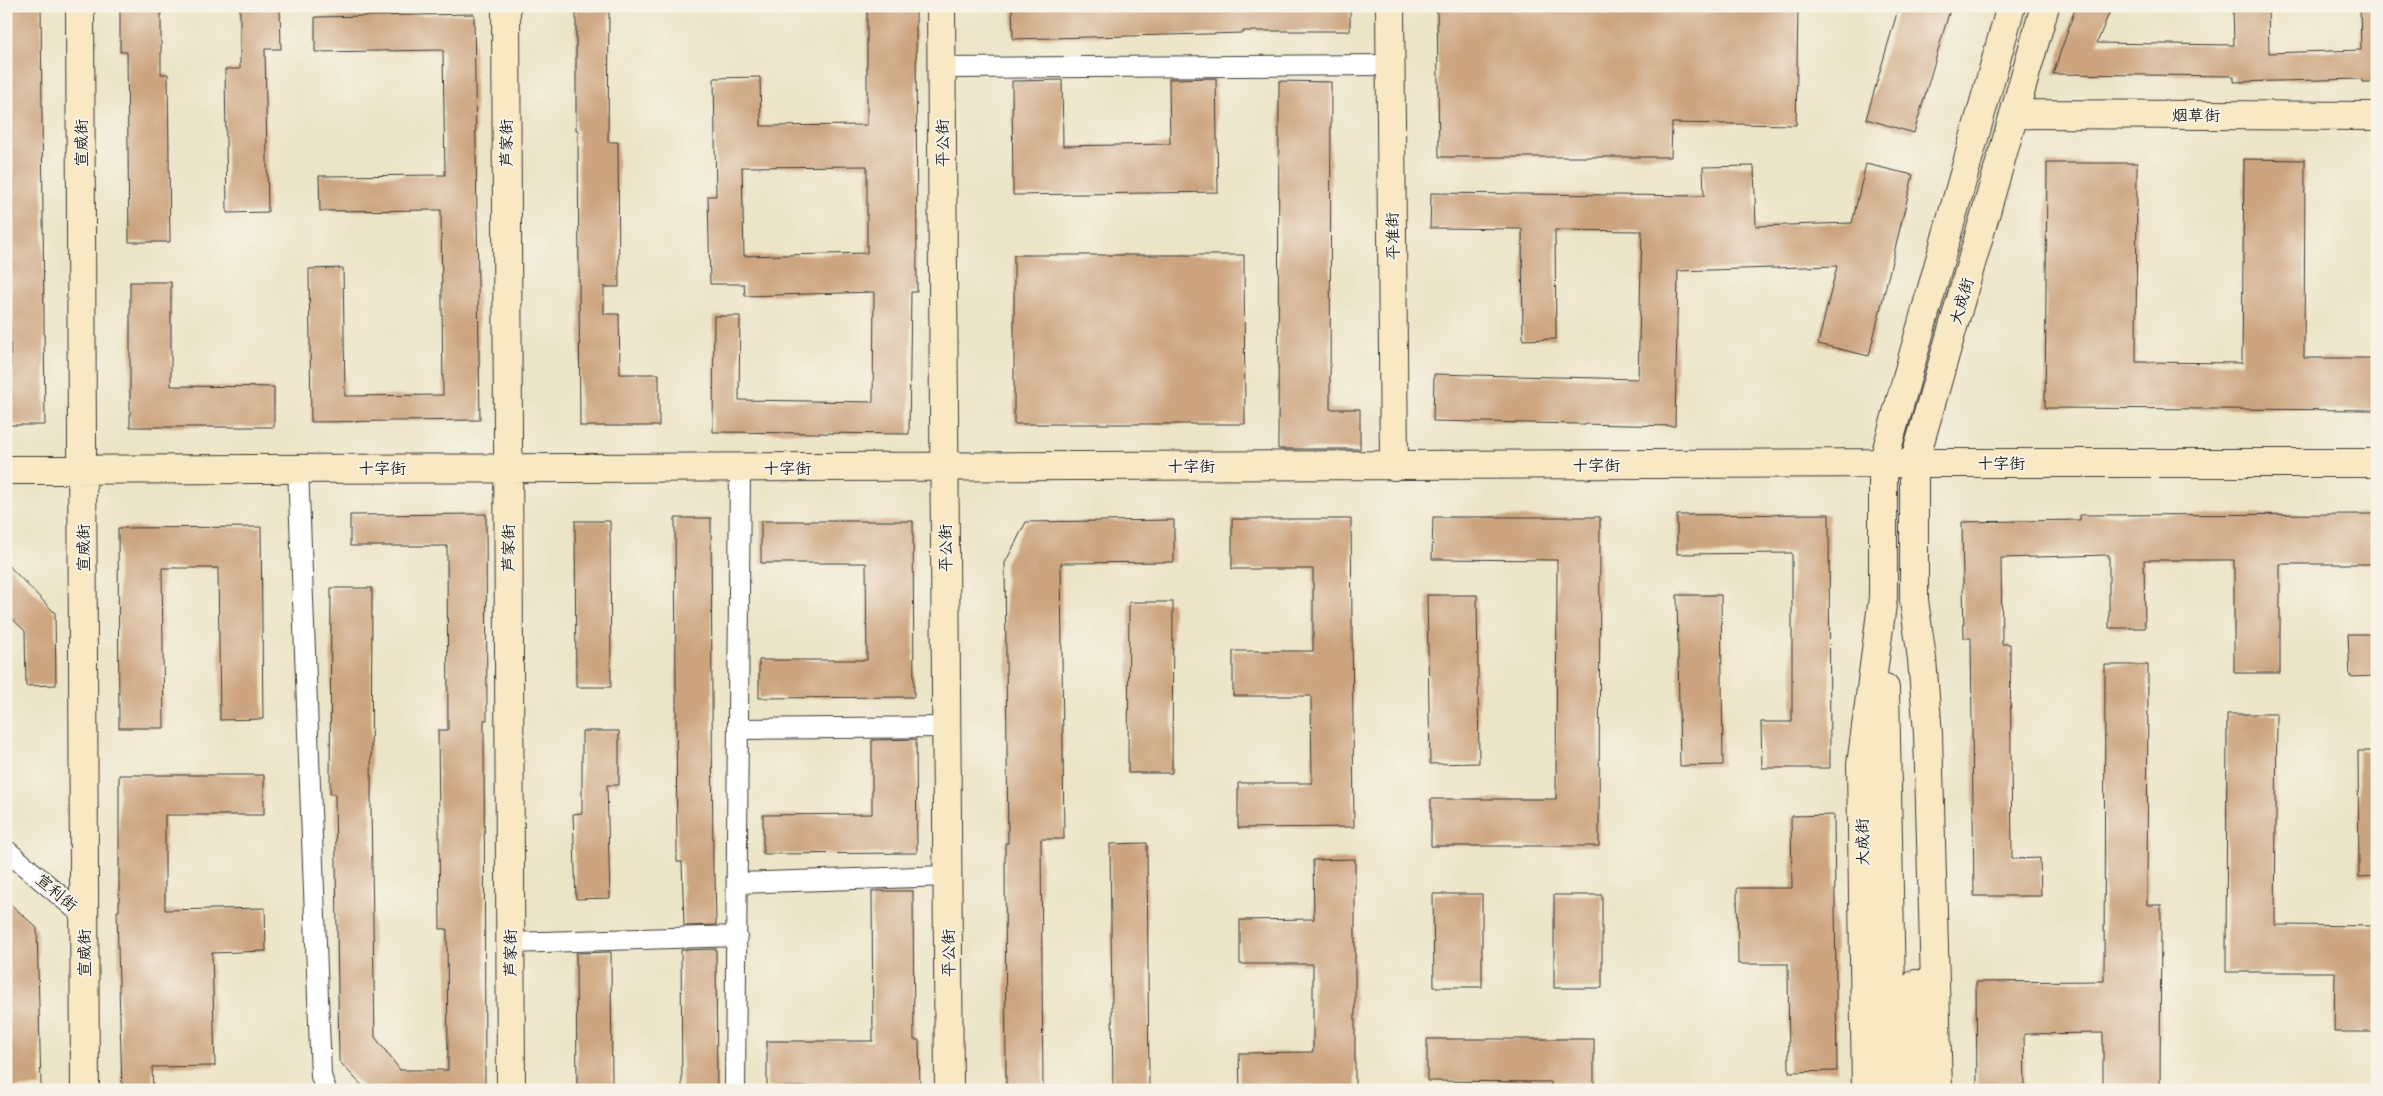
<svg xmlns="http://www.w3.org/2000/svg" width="2383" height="1096" viewBox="0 0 2383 1096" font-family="'Balsamiq Sans','LXGW WenKai TC',sans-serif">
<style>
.building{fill:#cca47f;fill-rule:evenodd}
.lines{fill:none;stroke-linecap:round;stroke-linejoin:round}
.street-casing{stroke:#3b3a36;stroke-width:22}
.secondary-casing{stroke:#3b3a36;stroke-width:30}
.street{stroke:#fff;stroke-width:20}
.secondary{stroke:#f8e8c3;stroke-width:28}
.labels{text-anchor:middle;stroke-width:4;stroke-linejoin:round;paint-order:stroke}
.street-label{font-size:16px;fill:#1c1c1c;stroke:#f7f3e8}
</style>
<rect width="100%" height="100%" fill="#f7f3e8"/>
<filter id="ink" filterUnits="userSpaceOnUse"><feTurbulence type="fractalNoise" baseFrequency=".02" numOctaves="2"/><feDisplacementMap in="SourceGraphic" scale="10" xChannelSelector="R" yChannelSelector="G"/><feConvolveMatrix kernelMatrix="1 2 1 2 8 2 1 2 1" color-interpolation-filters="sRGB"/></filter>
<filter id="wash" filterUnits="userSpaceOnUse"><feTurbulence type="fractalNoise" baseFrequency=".0096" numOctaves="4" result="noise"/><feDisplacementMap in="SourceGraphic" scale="20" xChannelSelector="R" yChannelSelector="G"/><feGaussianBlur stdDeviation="1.12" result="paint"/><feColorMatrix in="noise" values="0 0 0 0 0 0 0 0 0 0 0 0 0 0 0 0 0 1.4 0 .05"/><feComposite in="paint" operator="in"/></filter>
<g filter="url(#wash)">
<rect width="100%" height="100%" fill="#ece4c6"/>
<g id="blocks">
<path class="building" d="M10,6H41L45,425H6V399H11L9,220H12V178H6V149H11Z
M120,6H161V74H168L170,242H129L127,52H120Z
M240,6H280L281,49H265L268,212L227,213L225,69H240Z
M576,6H609L608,142H618L619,287H604V314H619L620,374H659V426H580L578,130H576Z
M867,6H916L917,292H911L909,434L713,432L714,316H740L739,400L873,402L874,292L745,296L744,284H710L708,196H716L714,78L760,77L761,126L867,125ZM867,166V253L744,256L742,167Z
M1012,6H1350V31H1243L1244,33L1013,39Z
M1437,6H1798L1796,125L1672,123L1671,157H1439Z
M1899,6H1951L1914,133L1866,119Z
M2076,6H2112L2097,43L2234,45L2233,6H2268L2269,53L2361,50L2360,6H2377V82H2362V79L2234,82V76L2053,74Z
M474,14L480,420L311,422L309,269L343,268L345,396L443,395L441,210L320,211L319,176L445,175L443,50L315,52V17Z
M1216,78L1218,192L1013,195L1012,81L1062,80L1063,146L1170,144L1169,79Z
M1279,81L1331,82L1330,409H1360V449H1278Z
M2244,159L2305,160L2304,358H2377V410L2045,408L2047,163H2137L2136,362L2242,363Z
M1866,164L1913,175L1869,356L1818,344L1837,266L1678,271L1675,426L1433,421L1434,374L1638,379L1642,231L1555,230L1556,339L1523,340L1522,229L1430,228L1431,193L1704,196L1703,167L1754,166L1756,226L1852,223Z
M1014,255H1244L1245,424H1014Z
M130,282H171V386L274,387V427H130Z
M486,514L487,720H484L485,1090H366L339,1061L335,794H330L331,588H372L371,809L375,1037L400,1070H448L447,929H440L438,730H448L447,546H350V515Z
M1829,514L1830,768H1762L1761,722H1792V553L1677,554V515Z
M2377,514V564H2280V673H2234V560H2144L2145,628H2109V555L2001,558L2002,644H2010L2012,859L2040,858L2041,896H1974L1971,638H1964L1962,522L2080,520V515Z
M1433,517H1600L1599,846H1431V799H1556L1557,560L1432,559Z
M675,518H711L713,874H715L716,925L684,926L682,862H677Z
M1232,519H1351L1354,827L1238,828V783H1312L1311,696H1233V651H1313V569H1232Z
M1174,520V562L1061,563L1064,839H1041L1043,1090H1006L1005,843H1008L1005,563L1026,522Z
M575,521H610L611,687H576Z
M761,521H913L914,697L759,698V660H867L866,563H761Z
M261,527L263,719L220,720L218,568H162L164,728H119L118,528Z
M6,563L55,613L56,685L26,686L25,631L6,613Z
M1427,595H1477L1479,763L1430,764Z
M1677,595H1721L1723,765L1680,766Z
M1129,602H1173L1172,773H1128Z
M2348,634H2377V676L2350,677Z
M2105,665H2148L2147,905H2161L2160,1090H2103V1033L2024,1034L2025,1090H1977L1976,982L2104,981Z
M2227,714H2277L2275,925L2377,926V1032H2334L2335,972H2226Z
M582,731H619V785H607L610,898L576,899L573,814L582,813Z
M916,739L917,853L763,854V815L872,814V740Z
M2358,751H2377V876L2359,877Z
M119,775H264V815H165V910L265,908L266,951L212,953L215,1066L152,1067L153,1090H122L117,911H119Z
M1834,815L1837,1071L1789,1072L1788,964H1738L1737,888H1792L1791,816Z
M1147,843L1149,1090H1113L1110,844Z
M1355,859V1090H1240L1239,1053L1313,1052V964H1240V920L1314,919L1313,860Z
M872,891H913L914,1040H919L920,1090H873V1087H767V1041H873Z
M1433,894H1482V987H1434Z
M1554,895H1602V988H1554Z
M6,900L37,928L41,1087L6,1088Z
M716,949L717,1090H682L681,950Z
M611,952L612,1090H577L576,953Z
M1427,1039H1594V1090H1551V1082L1427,1081Z"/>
</g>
</g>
<g filter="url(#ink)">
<use href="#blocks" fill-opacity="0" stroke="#3b3a36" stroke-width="1"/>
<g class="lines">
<defs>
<path id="street" d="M942,68L1390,65
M298,467L321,1076L326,1090
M738,729L946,727
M6,850L84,916
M737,883L947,876
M510,943L737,936
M735,1090L740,468"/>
<path id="secondary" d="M80,6L85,1090
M506,6L511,1090
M941,6L949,1090
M1390,6L1394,466
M2014,114L2377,116
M6,470L1914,463H2377
M1885,688L1893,1090
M1916,984L1917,1090
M1866,1090L1861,765L1883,597V463L2011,6
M1938,1090L1928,734L1922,659L1914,600V463L2045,6"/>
</defs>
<use href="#street" class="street-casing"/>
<use href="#secondary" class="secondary-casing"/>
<use href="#street" class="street"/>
<use href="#secondary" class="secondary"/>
</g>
</g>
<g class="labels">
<g class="street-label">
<text x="2196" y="121">烟草街</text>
<text transform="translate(81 143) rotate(-90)" y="6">宣威街</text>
<text transform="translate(506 143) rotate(-90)" y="6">芦家街</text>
<text transform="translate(942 143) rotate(-90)" y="6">平公街</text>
<text transform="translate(1392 236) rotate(-91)" y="6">平准街</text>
<text transform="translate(1961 301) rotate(-74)" y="6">大成街</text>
<text x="2001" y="469">十字街</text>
<text x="1596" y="471">十字街</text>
<text x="1191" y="472">十字街</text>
<text x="382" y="474">十字街</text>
<text x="787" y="474">十字街</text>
<text transform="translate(83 548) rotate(-90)" y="6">宣威街</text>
<text transform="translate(508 548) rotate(-90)" y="6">芦家街</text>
<text transform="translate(945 548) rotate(-90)" y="6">平公街</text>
<text transform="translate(1862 842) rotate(-91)" y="6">大成街</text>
<text transform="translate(57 892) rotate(40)" y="6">宣利街</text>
<text transform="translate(84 953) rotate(-90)" y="6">宣威街</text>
<text transform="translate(510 953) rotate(-90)" y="6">芦家街</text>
<text transform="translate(948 953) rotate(-90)" y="6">平公街</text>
</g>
</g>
<rect width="2383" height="1096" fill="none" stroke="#f7f3e8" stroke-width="25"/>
</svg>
